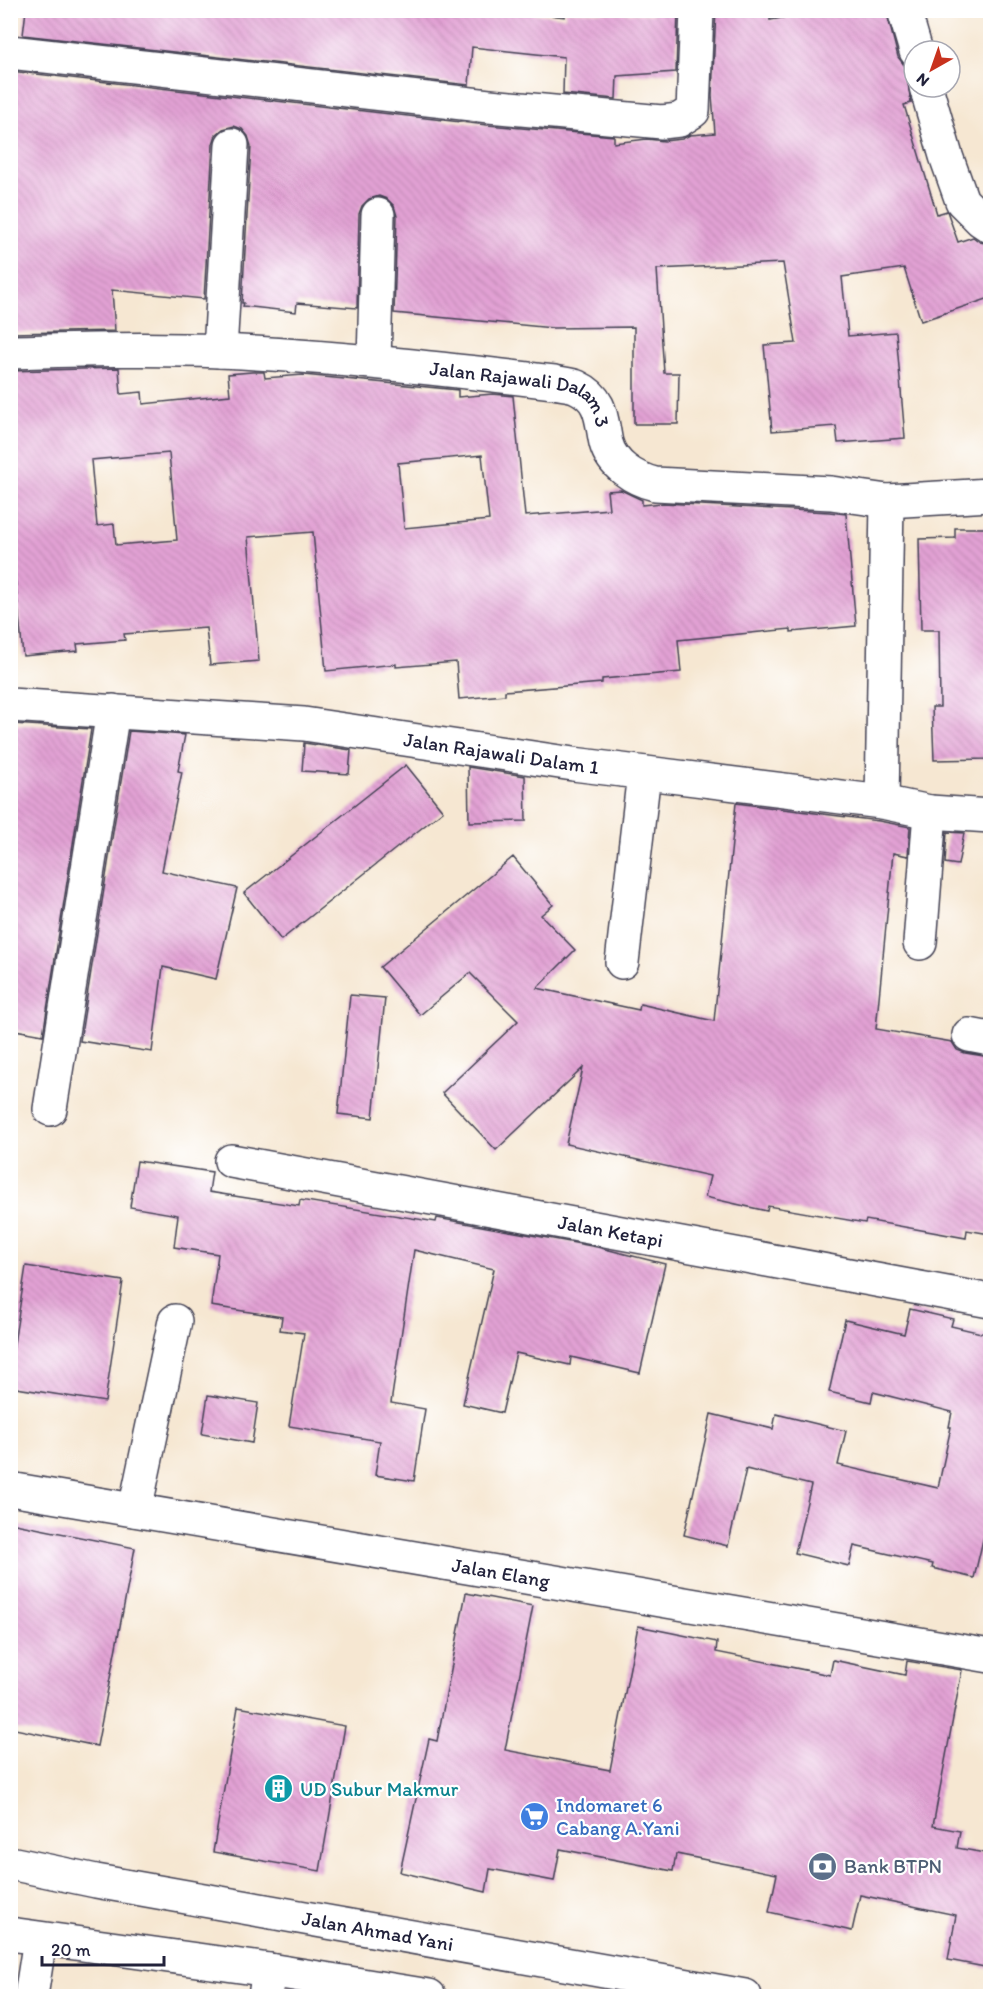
<svg xmlns="http://www.w3.org/2000/svg" width="1001" height="2007" viewBox="0 0 1001 2007" font-family="Itim,sans-serif">
<style>
.building{fill:url(#building-back-hatch);fill-rule:evenodd}
.lines{fill:none;stroke-linecap:round;stroke-linejoin:round}
.minor-casing{stroke:#424052;stroke-width:36}
.major-casing{stroke:#424052;stroke-width:36}
.minor{stroke:#fff;stroke-width:33}
.major{stroke:#fff;stroke-width:33}
.labels{text-anchor:middle;stroke-width:4.5;stroke-linejoin:round;paint-order:stroke}
.street-label{font-size:20px;fill:#22223b;stroke:#fff}
.culture-label{font-size:20px;fill:#0d838f;stroke:#fff;text-anchor:start}
.shop-label{font-size:20px;fill:#366cbe;stroke:#fff;text-anchor:start}
.service-label{font-size:20px;fill:#4e5e75;stroke:#fff;text-anchor:start}
</style>
<defs>
<pattern id="building-back-hatch" width="6" height="6" patternUnits="userSpaceOnUse" patternTransform="scale(1.5)"><rect width="6" height="6" fill="#e2a1d4"/><path d="M-1 5l2 2M0 0l6 6M5-1l2 2" fill="none" stroke="#c28ab7"/></pattern>
</defs>
<rect width="100%" height="100%" fill="#fff"/>
<filter id="ink" filterUnits="userSpaceOnUse"><feTurbulence type="fractalNoise" baseFrequency=".0167" numOctaves="2"/><feDisplacementMap in="SourceGraphic" scale="12" xChannelSelector="R" yChannelSelector="G"/><feConvolveMatrix kernelMatrix="1 2 1 2 8 2 1 2 1" color-interpolation-filters="sRGB"/></filter>
<filter id="wash" filterUnits="userSpaceOnUse"><feTurbulence type="fractalNoise" baseFrequency=".008" numOctaves="4" result="noise"/><feDisplacementMap in="SourceGraphic" scale="24" xChannelSelector="R" yChannelSelector="G"/><feGaussianBlur stdDeviation="1.35" result="paint"/><feColorMatrix in="noise" values="0 0 0 0 0 0 0 0 0 0 0 0 0 0 0 0 0 1.4 0 .05"/><feComposite in="paint" operator="in"/></filter>
<g filter="url(#wash)">
<rect width="100%" height="100%" fill="#f6e7d2"/>
<g id="blocks">
<path class="building" d="M26,10H504L565,17V11L653,14L652,10H678L676,72L617,76L616,99L563,94L564,57L472,47L469,85L23,35Z
M716,10H769L770,20L826,10H886L898,57L904,65L914,69V73L908,83L911,103L904,105L937,214L947,211L958,242L973,237L980,242L990,244V298L921,321L904,268L842,277L848,336L896,332L905,438L838,443L836,426L772,431L764,345L796,343L783,263L657,269L664,373H679L678,424H634V327L553,328L394,313L397,216L394,206L387,199L379,196L369,199L362,206L359,214L357,308L297,303L296,312L243,306L244,303H242L251,146L248,136L242,129L234,126L223,129L216,135L213,144L204,299L112,290L115,331L10,333V71L487,125L614,136V143L647,139L664,141L682,139L690,135L715,133L712,95Z
M119,368L121,394L142,392L143,404L230,395L228,374L252,372H264L265,378L303,375L458,390V397L493,394L513,396L525,516L609,509L607,491L621,490L642,500V505L663,503L829,512L846,514L856,626L791,632V629L678,640L681,672L602,679V683L505,691V695L459,699L456,662L396,667V664L326,671L313,532L248,537L259,661L210,665L206,628L124,634L125,640L77,644L78,651L23,656L10,526V371ZM169,453L177,540L116,545L114,524L97,526L91,460ZM482,455L489,520L404,528L398,463Z
M955,528H990V759L934,760L932,707H940L939,630H921L919,539L955,538Z
M13,724L91,729L43,1035L10,1029V738Z
M129,731L185,735L178,771L182,772L162,871L237,888L216,979L163,967L152,1052L80,1041Z
M304,743L351,750L349,774L302,771Z
M406,765L443,811L281,940L244,893Z
M468,767L525,776L526,821L469,822Z
M736,803L879,821L910,827L908,856L893,853L876,1029L952,1042L957,1050L965,1053L990,1057V1234L967,1230L966,1238L866,1220L865,1223L768,1206L767,1211L705,1197L710,1176L566,1144L583,1068L496,1150L442,1093L518,1021L470,973L420,1015L380,967L513,857L553,905L541,915L575,950L537,988L639,1010L640,1004L714,1021Z
M947,832L964,833L958,865L945,863Z
M350,995L385,998L373,1118L338,1114Z
M137,1161L212,1172L209,1192L299,1206L300,1200L436,1222L437,1218L597,1247L665,1264L640,1373L571,1357L570,1365L516,1353L502,1413L463,1404L494,1269L414,1250L391,1403L425,1409L414,1481L375,1475L380,1441L289,1426L304,1333L280,1330L282,1317L211,1306L218,1254L174,1247L178,1215L130,1207Z
M26,1266L123,1281L105,1402L10,1387V1370Z
M910,1309L953,1319L951,1326L990,1335V1510L974,1578L932,1568L933,1564L854,1546L849,1566L795,1553L811,1485L746,1469L728,1546L684,1535L711,1414L773,1429L776,1414L846,1431L838,1465L938,1488L951,1427H949L952,1412L873,1392L871,1402L829,1392L845,1320L904,1334Z
M208,1395L258,1403L252,1443L202,1434Z
M10,1523L135,1548L97,1746L10,1728Z
M466,1593L533,1606L505,1750L610,1770L638,1626L717,1642L716,1652L830,1675L833,1660L905,1675L907,1661L962,1670L933,1826L960,1831L957,1848L990,1854V1968L948,1960L956,1915L860,1895L852,1931L769,1912L777,1874L676,1854L673,1871L560,1849L554,1881L490,1869L486,1892L400,1872L429,1739L437,1741Z
M238,1707L345,1726L320,1871L213,1852Z"/>
</g>
</g>
<g filter="url(#ink)">
<use href="#blocks" fill-opacity="0" stroke="#424052" stroke-width="1.5"/>
<g class="lines">
<defs>
<g id="minor">
<path d="M904,10L916,51"/>
<path d="M10,52L489,106L662,122L679,120L693,111L697,10"/>
<path d="M926,87L946,156L962,201L981,220L990,226"/>
<path d="M220,351L232,145"/>
<path id="s1" d="M10,352C80,350 150,348 219,351C331,356 443,369 554,382C561,384 570,384 577,387C603,399 601,420 606,443C612,465 634,479 655,484L831,493L887,501L990,495"/>
<path d="M374,361L378,215"/>
<path id="s2" d="M10,705L304,724L573,764L882,802L930,812L990,816"/>
<path d="M882,802L887,501"/>
<path d="M920,943L930,812"/>
<path d="M622,962L644,773"/>
<path d="M969,1035L990,1039"/>
<path d="M50,1109L113,711"/>
<path id="s3" d="M231,1161L990,1301"/>
<path id="s4" d="M10,1489L990,1656"/>
<path d="M135,1510L175,1321"/>
<path d="M31,1996L40,1939"/>
<path d="M265,1996L269,1970"/>
</g>
<g id="major">
<path id="s5" d="M10,1863L96,1881L745,1996"/>
<path d="M10,1934L269,1970L429,1996"/>
</g>
</defs>
<use href="#minor" class="minor-casing"/>
<use href="#major" class="major-casing"/>
<use href="#minor" class="minor"/>
<use href="#major" class="major"/>
</g>
</g>
<defs>
<symbol id="building-disc" viewBox="-11 -11 22 22"><circle r="9.5" fill="#0f9aa8" stroke="#fff"/><path d="M-4-6H4V6H1V3H-1V6H-4ZM-2.5-4.3h1.7v1.8h-1.7ZM.8-4.3h1.7v1.8H.8ZM-2.5-1h1.7V.8h-1.7ZM.8-1h1.7V.8H.8Z" fill="#fff"/></symbol>
<symbol id="supermarket-disc" viewBox="-11 -11 22 22"><circle r="9.5" fill="#3f7fe0" stroke="#fff"/><path d="M-6-5.5h2.5l.6 2H6L4.5 2H-2.5L-4.4-4H-6ZM-1.5 3.2a1.3 1.3 0 1 0 .1 0ZM3 3.2a1.3 1.3 0 1 0 .1 0Z" fill="#fff"/></symbol>
<symbol id="bank-disc" viewBox="-11 -11 22 22"><circle r="9.5" fill="#5c6f8a" stroke="#fff"/><path d="M-6-4H6V4H-6ZM0-2.3a2.3 2.3 0 1 0 0 4.6a2.3 2.3 0 1 0 0-4.6Z" fill="#fff"/></symbol>
</defs>
<g fill-rule="evenodd">
<use href="#building-disc" x="262" y="1772" width="33" height="33"/>
<use href="#supermarket-disc" x="518" y="1800" width="33" height="33"/>
<use href="#bank-disc" x="806" y="1850" width="33" height="33"/>
</g>
<g class="labels">
<g class="street-label">
<text dy="7" stroke="none"><textPath href="#s1" startOffset="520">Jalan Rajawali Dalam 3</textPath></text>
<text dy="7" stroke="none"><textPath href="#s2" startOffset="494">Jalan Rajawali Dalam 1</textPath></text>
<text dy="7" stroke="none"><textPath href="#s3" startOffset="386">Jalan Ketapi</textPath></text>
<text dy="7" stroke="none"><textPath href="#s4" startOffset="498">Jalan Elang</textPath></text>
<text dy="7" stroke="none"><textPath href="#s5" startOffset="374">Jalan Ahmad Yani</textPath></text>
</g>
<g class="culture-label">
<text x="300" y="1796">UD Subur Makmur</text>
</g>
<g class="shop-label">
<text x="556" y="1812">Indomaret 6<tspan x="556" dy="23">Cabang A.Yani</tspan></text>
</g>
<g class="service-label">
<text x="844" y="1873">Bank BTPN</text>
</g>
</g>
<rect width="1001" height="2007" fill="none" stroke="#fff" stroke-width="36"/>
<g transform="translate(932 69) rotate(220)"><circle r="28" fill="#ffffff" stroke="#a7a7b1" stroke-width="1.5"/>
<path d="M0-4.5L10 22L0 15L-10 22Z" fill="#c8321e"/>
<text y="-9" font-size="16" font-weight="bold" text-anchor="middle" fill="#22223b">N</text>
</g>
<path d="M42 1956v9h122v-9" fill="none" stroke="#22223b" stroke-width="3"/>
<text x="51" y="1956" font-size="18" fill="#22223b" stroke="#ffffff" stroke-width="4.5" paint-order="stroke">20 m</text>
</svg>
